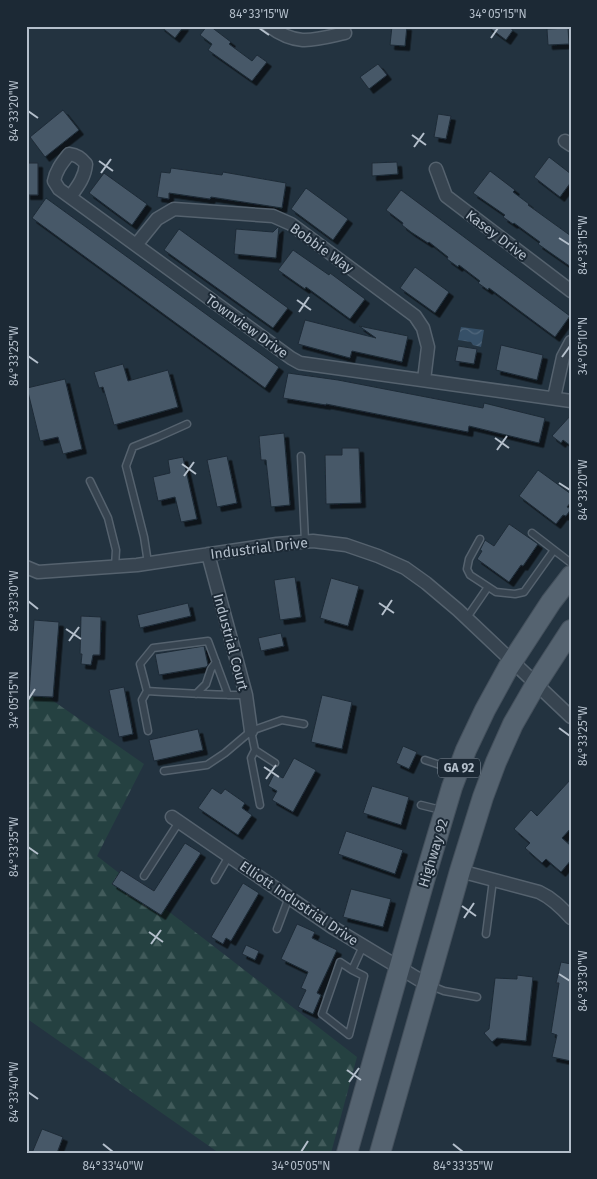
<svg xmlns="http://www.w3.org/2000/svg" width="597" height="1179" viewBox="0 0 597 1179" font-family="'Fira Sans',sans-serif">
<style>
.forest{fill:url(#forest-firs)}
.water{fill:url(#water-waves)}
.building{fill:#475867;stroke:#1e2b37;filter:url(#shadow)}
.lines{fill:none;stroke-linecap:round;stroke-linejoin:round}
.service-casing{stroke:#55626e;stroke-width:9}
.minor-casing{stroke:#55626e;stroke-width:15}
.primary-casing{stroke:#44505c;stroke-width:22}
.service{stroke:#374450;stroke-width:6}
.minor{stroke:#374450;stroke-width:12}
.primary{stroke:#556370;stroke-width:20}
.ticks{fill:none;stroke:#b4bfcb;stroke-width:2}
.labels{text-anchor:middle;stroke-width:4;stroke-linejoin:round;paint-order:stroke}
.shield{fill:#1c2935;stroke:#86929e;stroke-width:1}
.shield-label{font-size:12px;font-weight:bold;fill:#b4bfcb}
.street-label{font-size:14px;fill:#b4bfcb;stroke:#1c2935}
.neatline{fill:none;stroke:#b4bfcb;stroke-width:2}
.ticks-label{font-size:12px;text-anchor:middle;fill:#b4bfcb}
</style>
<defs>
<pattern id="forest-firs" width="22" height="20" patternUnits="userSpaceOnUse" patternTransform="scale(1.25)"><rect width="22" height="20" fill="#254141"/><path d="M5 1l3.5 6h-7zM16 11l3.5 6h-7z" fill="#425b5b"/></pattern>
<pattern id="water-waves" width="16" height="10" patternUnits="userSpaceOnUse" patternTransform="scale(1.25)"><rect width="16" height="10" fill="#365068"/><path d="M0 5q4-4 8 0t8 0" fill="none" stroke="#51677c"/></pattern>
<filter id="shadow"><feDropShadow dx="4.5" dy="4.5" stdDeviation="0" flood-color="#0009"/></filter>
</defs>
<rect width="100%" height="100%" fill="#233340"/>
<path class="forest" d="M26,682L144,764L97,856L357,1057L331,1153H219L26,1018Z"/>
<path class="water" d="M461,327L484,330L481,347L473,345L471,342L458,340Z"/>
<path class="building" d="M160,26H184L175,38Z
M207,26H210L231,42L229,44L252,61L257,55L267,62L252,81L208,50L212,44L200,35Z
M392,26H407L405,46L390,45Z
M487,26H507L513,30L506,40Z
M568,28L569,44L548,45L547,29Z
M378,64L387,75L369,89L360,77Z
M63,110L79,130L45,157L30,137Z
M438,114L451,116L446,139L434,137Z
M549,157L571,174V182L560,197L534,177Z
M397,162L398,174L372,176V163Z
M26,163H38V195H26Z
M171,168L222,175L223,172L286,183L282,208L211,197L210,199L169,193V199L157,197L161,172L170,173Z
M490,171L515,190L513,192L529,204L528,205L571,236V267L538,244L540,242L514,223L513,224L503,217L505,215L473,193Z
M104,173L147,204L132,225L89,193Z
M306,188L348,219L333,240L291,209Z
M401,190L570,316L555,337L489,288L488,290L478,283L480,281L459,265L458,267L447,259L448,257L429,242L428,243L411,232L402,225L403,223L386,210Z
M46,198L279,367L265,388L32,218Z
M278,227H279L276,258L234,254L236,229L273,232Z
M179,229L288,308L273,328L164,250Z
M293,250L329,275L330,273L365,299L350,319L306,287L305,289L278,270Z
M415,267L449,292L435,313L400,288Z
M305,320L376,338L359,326L408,336L402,362L352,351L350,358L298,344Z
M501,345L543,355L537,380L496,370Z
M458,346L477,349L474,364L455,361Z
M123,364L128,381L168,370L178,407L114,425L103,387L99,388L94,372Z
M288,373L338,380L483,408L484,403L545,418L539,443L469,426L468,432L326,404V405L283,398Z
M65,379L82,449L63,454L58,437L40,441L27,388Z
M571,415V446L563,440L561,443L552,436Z
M284,433L290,505L271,507L266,460H261L259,436Z
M342,448H359L361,503L326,504L325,455H342Z
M227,456L237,503L217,507L207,460Z
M183,457L197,519L181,522L175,497L158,501L153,477L170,473L168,460Z
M538,470L571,494V502L567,507L571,509L566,516L563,515L556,524L519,496Z
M509,524L538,544L523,566L521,565L509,582L477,559L482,551L480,550L485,540L494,546Z
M295,577L301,617L280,620L274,580Z
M331,578L359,586L348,626L320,618Z
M188,603L191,616L140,628L137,615Z
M81,616L101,617L100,655H93L91,665L81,664L82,654H80Z
M34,620L59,622L53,697L29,696Z
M281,633L284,646L261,651L258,638Z
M204,646L208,665L206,667L159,675L155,654Z
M124,687L133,734L119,737L109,690Z
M322,695L352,702L342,749L311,742Z
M198,729L203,750L154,761L149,740Z
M403,746L417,752L409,769L396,763Z
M294,758L316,770L293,812L272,800L277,791L268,786L274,774L283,778Z
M571,779V828L562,838L571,846V860L561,872L546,859L542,863L525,848L530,843L514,829L531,810L537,816Z
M372,786L409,797L401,825L363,813Z
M212,788L221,794L225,789L245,803L242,808L252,815L238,835L198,808Z
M346,831L403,850L395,874L338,854Z
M185,843L201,853L161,915L112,884L121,870L154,891Z
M243,883L259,893L231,941L226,938L223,944L211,937Z
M351,889L391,899L383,927L343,917Z
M297,924L315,932L312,938L337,950L317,993L321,995L313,1014L298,1007L306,990L301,988L308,972L281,959Z
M246,945L259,951L255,960L242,954Z
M561,962L571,964V1061L552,1057L557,1035L551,1033L559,983H556Z
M517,975L533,977L526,1041L497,1038L492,1042L484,1033L489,1029L495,978L517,979Z
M42,1129L63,1137L57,1153H32Z"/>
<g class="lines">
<defs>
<path id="service" d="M301,456L305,541
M90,481L108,518L116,550L115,567
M532,533L571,563
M480,539L469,559L467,569L470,575L496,592L515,594L524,592L554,550
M148,563L144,537L126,466L133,447L158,437L187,424
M466,619L488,587
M147,691L142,700L148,731
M196,694L206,684L211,669L216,662
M228,695L208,641L153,648L140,664L147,691C180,693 213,695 246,695
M251,731L255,750L251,758L260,805
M255,750L275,763
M425,760L455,770
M164,771L207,765L225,753L251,731L282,720L304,724
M421,805L441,810
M144,876L179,822
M215,880L229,856
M277,929L289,897
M486,934L493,880
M352,970L364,976L349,1035L322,1014L340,962L352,970L363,946
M429,985L444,991L477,997"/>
<path id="minor" d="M269,26C297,47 314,40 345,33
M565,141L571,145
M436,169L446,196L571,291
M70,197C78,186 85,177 86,164C81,158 77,155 69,154C62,163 56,170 54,181L59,189L291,358L300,363L571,401
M136,245L157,219L174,209L273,216L291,224L415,316L423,328L428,347L424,380
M554,398L563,357L571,342
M208,554L246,695L251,731
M26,567L38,572L137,565L277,544L313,541L346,545L378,556L405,568L426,583L458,610L571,717
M172,817L332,927L428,985
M460,871L539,892C552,898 561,907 571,918"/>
<path id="primary" d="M347,1153L424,881L452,787L466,750L485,710L508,668L551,602L571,576
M380,1153L460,871L483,797L496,762L513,724L536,684L571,630"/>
</defs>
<use href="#service" class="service-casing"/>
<use href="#minor" class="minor-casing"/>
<use href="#primary" class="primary-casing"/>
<use href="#service" class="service"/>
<use href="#minor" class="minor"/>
<use href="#primary" class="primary"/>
</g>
<path class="ticks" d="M259,28L269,35M491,38L498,28M28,111L38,118M412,135L426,145M414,147L424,133M99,161L113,171M101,173L111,159M559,238L570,245M297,300L311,310M299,312L309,297M28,356L38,363M562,357L570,346M495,438L509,448M497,450L507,436M182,464L196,474M184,476L194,462M559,483L570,490M28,601L38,609M379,603L394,613M382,615L392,600M66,629L81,639M69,641L79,627M28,700L35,689M559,728L570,736M264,767L279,777M266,779L276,765M28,847L38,854M462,906L476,916M464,918L474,903M149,932L163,942M151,944L161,930M559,974L570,981M347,1070L361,1080M349,1082L359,1068M28,1092L38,1099M103,1144L113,1152M453,1144L463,1152M301,1152L308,1141"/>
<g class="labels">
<rect class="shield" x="438" y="758.5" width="42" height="19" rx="4"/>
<g class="shield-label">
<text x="459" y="772">GA 92</text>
</g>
<g class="street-label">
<text transform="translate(497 235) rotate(37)" y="5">Kasey Drive</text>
<text transform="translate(322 248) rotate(36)" y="5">Bobbie Way</text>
<text transform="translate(247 326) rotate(36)" y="5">Townview Drive</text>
<text transform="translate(259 548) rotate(-7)" y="5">Industrial Drive</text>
<text transform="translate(231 642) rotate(75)" y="5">Industrial Court</text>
<text transform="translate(433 853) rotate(-73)" y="5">Highway 92</text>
<text transform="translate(299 903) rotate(34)" y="5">Elliott Industrial Drive</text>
</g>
</g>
<rect width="597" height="1179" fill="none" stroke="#1c2935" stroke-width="55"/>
<rect x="28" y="28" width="542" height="1124" class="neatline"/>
<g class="ticks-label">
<text x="259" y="18">84°33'15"W</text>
<text x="498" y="18">34°05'15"N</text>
<text transform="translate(14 111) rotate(-90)" y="4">84°33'20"W</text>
<text transform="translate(583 245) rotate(-90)" y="4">84°33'15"W</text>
<text transform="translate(583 346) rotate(-90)" y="4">34°05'10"N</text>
<text transform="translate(14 356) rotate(-90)" y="4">84°33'25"W</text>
<text transform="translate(583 490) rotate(-90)" y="4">84°33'20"W</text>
<text transform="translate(14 601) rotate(-90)" y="4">84°33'30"W</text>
<text transform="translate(14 700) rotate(-90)" y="4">34°05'15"N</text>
<text transform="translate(583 736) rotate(-90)" y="4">84°33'25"W</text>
<text transform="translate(14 847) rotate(-90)" y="4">84°33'35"W</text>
<text transform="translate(583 981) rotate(-90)" y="4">84°33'30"W</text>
<text transform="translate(14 1092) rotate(-90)" y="4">84°33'40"W</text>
<text x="113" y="1170">84°33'40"W</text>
<text x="301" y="1170">34°05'05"N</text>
<text x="463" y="1170">84°33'35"W</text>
</g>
</svg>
